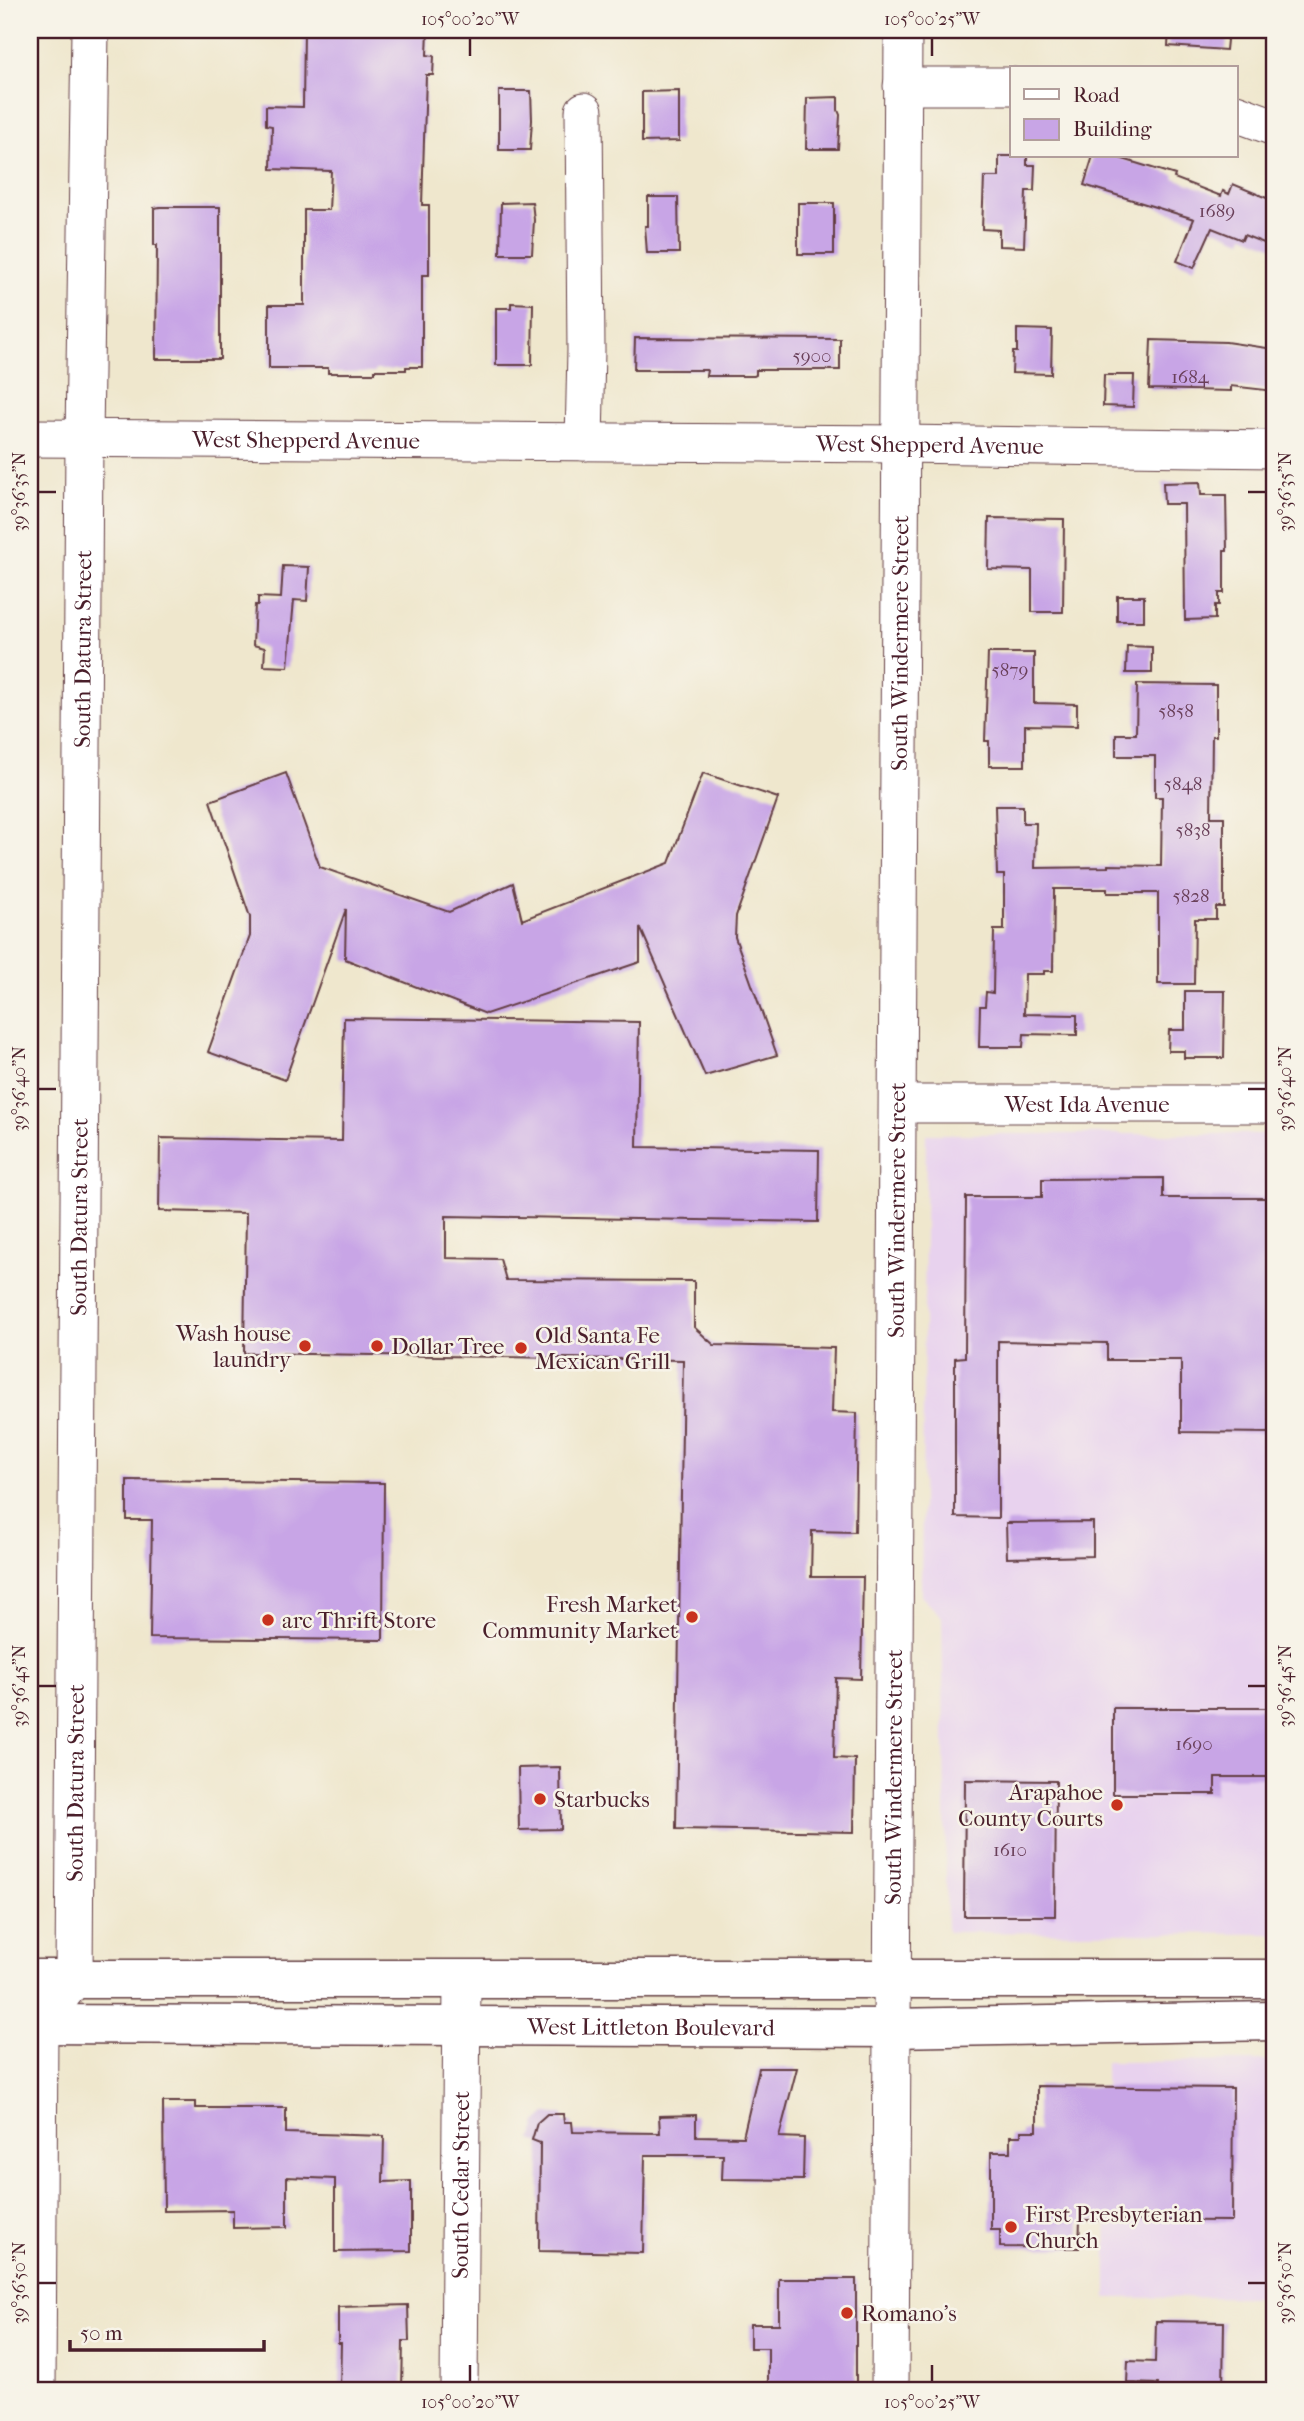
<svg xmlns="http://www.w3.org/2000/svg" width="1304" height="2421" viewBox="0 0 1304 2421" font-family="'IM FELL French Canon',serif">
<style>
.built{fill:#e8d2ee}
.building{fill:#c8a5e6}
.lines{fill:none;stroke-linecap:round;stroke-linejoin:round}
.minor-casing{stroke:#633d43;stroke-width:39}
.major-casing{stroke:#633d43;stroke-width:41}
.minor{stroke:#fff;stroke-width:37}
.major{stroke:#fff;stroke-width:38}
.ticks{fill:none;stroke:#4a1f2b;stroke-width:2.5}
.poi-dot{fill:#c8321e;stroke:#f7f3e8;stroke-width:2.5}
.labels{text-anchor:middle;stroke-width:5;stroke-linejoin:round;paint-order:stroke}
.number-label{font-size:19px;fill:#6a405a}
.street-label{font-size:23px;fill:#4a1f2b;stroke:#f7f3e8}
.poi-label{font-size:23px;fill:#4a1f2b;stroke:#f7f3e8;text-anchor:start}
.neatline{fill:none;stroke:#4a1f2b;stroke-width:2.5}
.ticks-label{font-size:18px;text-anchor:middle;fill:#4a1f2b}
</style>
<rect width="100%" height="100%" fill="#f7f3e8"/>
<filter id="ink" filterUnits="userSpaceOnUse"><feTurbulence type="fractalNoise" baseFrequency=".0143" numOctaves="2"/><feDisplacementMap in="SourceGraphic" scale="14" xChannelSelector="R" yChannelSelector="G"/><feConvolveMatrix kernelMatrix="1 2 1 2 8 2 1 2 1" color-interpolation-filters="sRGB"/></filter>
<filter id="wash" filterUnits="userSpaceOnUse"><feTurbulence type="fractalNoise" baseFrequency=".00686" numOctaves="4" result="noise"/><feDisplacementMap in="SourceGraphic" scale="28" xChannelSelector="R" yChannelSelector="G"/><feGaussianBlur stdDeviation="1.57" result="paint"/><feColorMatrix in="noise" values="0 0 0 0 0 0 0 0 0 0 0 0 0 0 0 0 0 1.4 0 .05"/><feComposite in="paint" operator="in"/></filter>
<g filter="url(#wash)">
<rect width="100%" height="100%" fill="#efe7cd"/>
<path class="built" d="M926,1134H1274V1934L947,1932L942,1617L921,1596Z
M1274,2061V2186L1271,2187L1268,2297L1107,2298L1105,2062Z"/>
<g id="blocks">
<path class="building" d="M304,30H428L427,55L434,56L433,75H426L422,205H429V275H422V367H406V370H375V373H328V368H269V305H304V210H329L331,171L271,169L272,126L266,125V106L303,107Z
M1169,30H1228L1226,50L1168,46Z
M499,91H531L532,120L530,150H499Z
M679,91V141L642,142V92Z
M838,97V110L840,115L838,149H806L807,98Z
M999,156H1027V165H1035L1034,191H1026L1024,247L999,246V230L982,229L984,177H999Z
M1093,156H1113L1175,175L1174,178L1221,196L1223,191L1229,194L1233,184L1274,201V247L1244,235L1242,240L1212,228L1194,268L1177,261L1194,219L1084,185Z
M648,197H678L679,253H647L645,226H648Z
M532,202L534,220L532,254H500L501,203Z
M798,203H834V254H798Z
M160,207H220V359H156L157,245H154V208Z
M511,303L533,304L532,365H496V308H511Z
M1017,329L1052,330L1051,374L1012,373L1013,352H1017Z
M635,338L840,339V370H756V375L754,376H706L707,370H634Z
M1151,340L1226,342L1274,349V391L1231,386V391L1149,389Z
M1104,375H1134L1133,407L1103,406Z
M1200,482L1201,495H1226L1227,551H1224V593H1219V605H1215V619L1185,620L1184,504H1164L1163,483Z
M989,518L1064,519L1063,612H1032V570L988,569Z
M283,566L309,567L307,601L294,600L288,667L264,666L265,648L253,645L255,605H258V597L281,598Z
M1117,596H1144V621H1117Z
M1127,646L1152,647V673H1126Z
M988,653H1034V703L1077,704V726L1025,725V766H989V741H985Z
M1137,684L1216,685V736H1212L1211,817H1224V907H1216V919H1195L1194,984H1158V893H1107V889H1054L1053,971H1044V974H1025L1024,1014L1077,1015V1035L1024,1034L1023,1047H979L980,1006H985L986,992L993,993L994,930H1004V875H997L995,806H1023V823H1036L1035,868L1108,867V865L1161,866L1162,797H1155V756H1116V734H1136Z
M286,773L320,867L449,912L513,883L522,920L669,863L703,773L778,798L736,916L735,937L777,1055L705,1076L640,927V962L486,1014L345,959L346,909L285,1080L208,1052L250,936V917L210,801Z
M1185,991H1225L1224,1058H1184V1051H1168L1169,1030H1185Z
M344,1018L639,1022L637,1147L819,1150L818,1222L446,1216V1258L500,1259L506,1280L694,1281V1327L714,1345L834,1348L832,1412L857,1413L855,1532L812,1531L811,1577H863L861,1679L836,1678L834,1758L855,1759L854,1832L676,1829L683,1360L244,1353L246,1213L159,1211L160,1138L342,1141Z
M1163,1178V1198H1274V1433L1181,1432V1360H1107V1343L998,1341V1518L955,1517V1358L965,1357L966,1197H1042V1179Z
M127,1480L384,1483L383,1640L150,1638L152,1520H127Z
M1093,1522V1556L1007,1558L1006,1523Z
M1113,1708H1274V1777H1215V1794H1113Z
M560,1767L561,1829L519,1830L518,1768Z
M965,1780L1056,1781L1055,1916H964Z
M759,2068H797L779,2137L804,2138L803,2180L722,2179L723,2155H645L643,2253L539,2251L540,2143L532,2140L537,2123L547,2114H563L564,2122H572L573,2132L660,2133L659,2116L696,2115V2136L743,2137Z
M1037,2086L1233,2088L1232,2221L1080,2220L1079,2248L1000,2247V2230H991V2152H1010V2136H1021V2131H1037Z
M163,2102H196V2108H286V2133L384,2136L383,2182L411,2181V2251L335,2252V2179L287,2177V2227L233,2228V2210L164,2211Z
M779,2279H856V2391H768V2348H750V2324H779Z
M408,2305L409,2341H403L402,2391H340L341,2343H338V2307Z
M1156,2321L1224,2322L1223,2391H1158V2384L1127,2383L1128,2361L1155,2362Z"/>
</g>
</g>
<g filter="url(#ink)">
<use href="#blocks" fill-opacity="0" stroke="#633d43" stroke-width="2"/>
<g class="lines">
<defs>
<g id="minor">
<path d="M902,86H1012"/>
<path d="M584,111L586,350L584,442"/>
<path d="M1236,113L1274,127"/>
<path id="s1" d="M30,438L901,444L1274,449"/>
<path id="s2" d="M898,1104H1274"/>
<path id="s3" d="M37,2391L39,2024L74,1979L84,438L90,30"/>
<path id="s4" d="M459,2391L462,1979"/>
<path id="s5" d="M890,2391L903,30"/>
</g>
<g id="major">
<path d="M30,1979H1274"/>
<path id="s6" d="M30,2024L892,2028L1274,2021"/>
</g>
</defs>
<use href="#minor" class="minor-casing"/>
<use href="#major" class="major-casing"/>
<use href="#minor" class="minor"/>
<use href="#major" class="major"/>
</g>
</g>
<path class="ticks" d="M470,38V56M932,38V56M38,492H56M1248,492H1266M38,1089H56M1248,1089H1266M38,1686H56M1248,1686H1266M38,2283H56M1248,2283H1266M470,2365V2382M932,2365V2382"/>
<g class="poi-dot">
<circle cx="305" cy="1346" r="7"/>
<circle cx="377" cy="1346" r="7"/>
<circle cx="521" cy="1348" r="7"/>
<circle cx="692" cy="1617" r="7"/>
<circle cx="268" cy="1620" r="7"/>
<circle cx="540" cy="1799" r="7"/>
<circle cx="1117" cy="1805" r="7"/>
<circle cx="1011" cy="2227" r="7"/>
<circle cx="847" cy="2313" r="7"/>
</g>
<g class="labels">
<g class="number-label">
<text x="1217" y="217">1689</text>
<text x="812" y="362">5900</text>
<text x="1190" y="383">1684</text>
<text x="1010" y="676">5879</text>
<text x="1176" y="717">5858</text>
<text x="1183" y="790">5848</text>
<text x="1193" y="836">5838</text>
<text x="1191" y="902">5828</text>
<text x="1194" y="1750">1690</text>
<text x="1010" y="1856">1610</text>
</g>
<g class="street-label">
<text dy="8" stroke="none"><textPath href="#s1" startOffset="276">West Shepperd Avenue</textPath></text>
<text dy="8" stroke="none"><textPath href="#s1" startOffset="900">West Shepperd Avenue</textPath></text>
<text dy="8" stroke="none"><textPath href="#s5" startOffset="1748">South Windermere Street</textPath></text>
<text dy="8" stroke="none"><textPath href="#s3" startOffset="1754">South Datura Street</textPath></text>
<text dy="8" stroke="none"><textPath href="#s2" startOffset="189">West Ida Avenue</textPath></text>
<text dy="8" stroke="none"><textPath href="#s5" startOffset="1181">South Windermere Street</textPath></text>
<text dy="8" stroke="none"><textPath href="#s3" startOffset="1186">South Datura Street</textPath></text>
<text dy="8" stroke="none"><textPath href="#s5" startOffset="614">South Windermere Street</textPath></text>
<text dy="8" stroke="none"><textPath href="#s3" startOffset="620">South Datura Street</textPath></text>
<text dy="8" stroke="none"><textPath href="#s6" startOffset="621">West Littleton Boulevard</textPath></text>
<text dy="8" stroke="none"><textPath href="#s4" startOffset="206">South Cedar Street</textPath></text>
</g>
<g class="poi-label">
<text x="291" y="1341" text-anchor="end">Wash house<tspan x="291" dy="26">laundry</tspan></text>
<text x="535" y="1343">Old Santa Fe<tspan x="535" dy="26">Mexican Grill</tspan></text>
<text x="391" y="1354">Dollar Tree</text>
<text x="678" y="1612" text-anchor="end">Fresh Market<tspan x="678" dy="26">Community Market</tspan></text>
<text x="282" y="1628">arc Thrift Store</text>
<text x="1103" y="1800" text-anchor="end">Arapahoe<tspan x="1103" dy="26">County Courts</tspan></text>
<text x="554" y="1807">Starbucks</text>
<text x="1025" y="2222">First Presbyterian<tspan x="1025" dy="26">Church</tspan></text>
<text x="861" y="2321">Romano's</text>
</g>
</g>
<rect width="1304" height="2421" fill="none" stroke="#f7f3e8" stroke-width="77"/>
<rect x="1010" y="66" width="228" height="91" fill="#f7f3e8" stroke="#b29e9c" stroke-width="2"/>
<rect x="1024" y="89" width="35" height="10" fill="#ffffff" stroke="#b29e9c" stroke-width="2"/>
<text x="1073" y="102" font-size="21" fill="#4a1f2b">Road</text>
<rect x="1024" y="119" width="35" height="21" fill="#c8a5e6" stroke="#b29e9c" stroke-width="2"/>
<text x="1073" y="136" font-size="21" fill="#4a1f2b">Building</text>
<path d="M70 2340v10h194v-10" fill="none" stroke="#4a1f2b" stroke-width="3.5"/>
<text x="80" y="2340" font-size="21" fill="#4a1f2b" stroke="#f7f3e8" stroke-width="5" paint-order="stroke">50 m</text>
<rect x="38" y="38" width="1228" height="2344" class="neatline"/>
<g class="ticks-label">
<text x="470" y="25">105°00'20"W</text>
<text x="932" y="25">105°00'25"W</text>
<text transform="translate(1285 492) rotate(-90)" y="6">39°36'35"N</text>
<text transform="translate(19 492) rotate(-90)" y="6">39°36'35"N</text>
<text transform="translate(1285 1089) rotate(-90)" y="6">39°36'40"N</text>
<text transform="translate(19 1089) rotate(-90)" y="6">39°36'40"N</text>
<text transform="translate(1285 1686) rotate(-90)" y="6">39°36'45"N</text>
<text transform="translate(19 1686) rotate(-90)" y="6">39°36'45"N</text>
<text transform="translate(1285 2283) rotate(-90)" y="6">39°36'50"N</text>
<text transform="translate(19 2283) rotate(-90)" y="6">39°36'50"N</text>
<text x="470" y="2408">105°00'20"W</text>
<text x="932" y="2408">105°00'25"W</text>
</g>
</svg>
